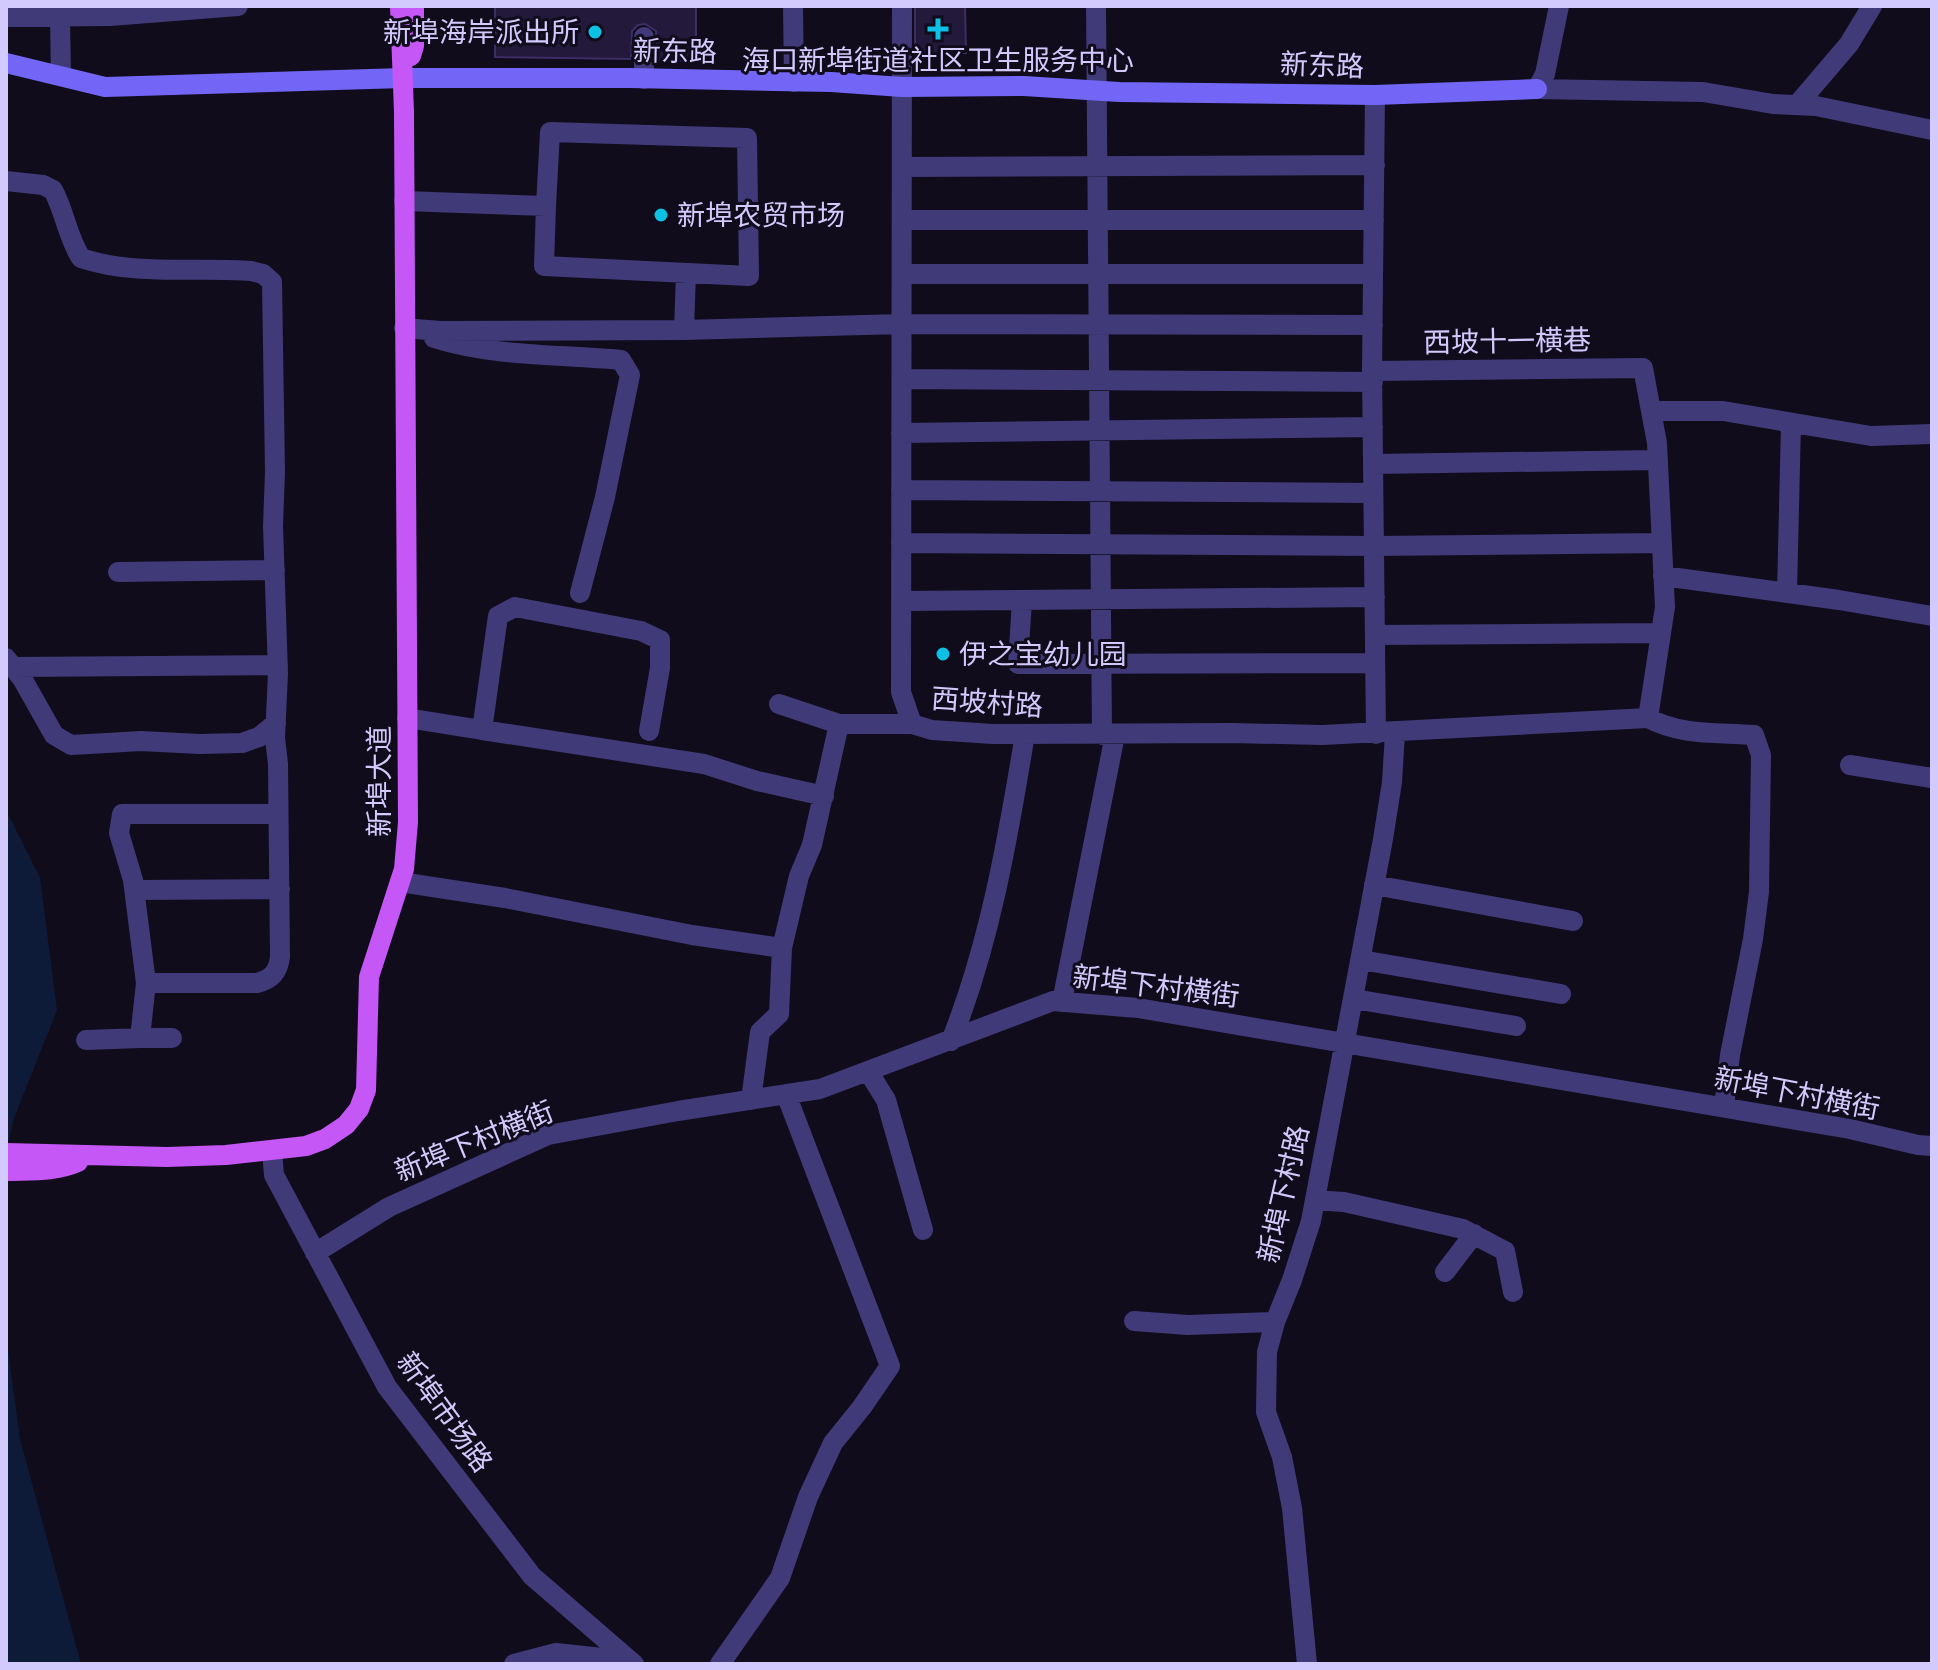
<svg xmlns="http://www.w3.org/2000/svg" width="1938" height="1670" viewBox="0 0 1938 1670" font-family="Manrope,'Noto Sans SC',sans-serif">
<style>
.water{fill:#0d1b39}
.building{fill:#22193b;stroke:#3c2d66;stroke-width:2}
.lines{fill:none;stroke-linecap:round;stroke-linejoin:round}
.street{stroke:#403a78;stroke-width:20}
.secondary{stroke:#7366f6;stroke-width:20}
.primary{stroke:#c457f5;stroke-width:20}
.poi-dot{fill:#0dc1e4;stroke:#100c1b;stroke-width:3}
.labels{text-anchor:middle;stroke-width:6;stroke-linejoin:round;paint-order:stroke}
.poi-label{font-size:28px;fill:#d2c9fc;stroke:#100c1b;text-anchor:start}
.street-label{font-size:28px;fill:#d2c9fc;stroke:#100c1b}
</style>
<rect width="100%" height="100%" fill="#100c1b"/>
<path class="water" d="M6,810L40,878L57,1010L14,1118L6,1151Z
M6,1335L20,1439L81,1664H6Z"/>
<path class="building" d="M495,6H696V61L657,60L656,31L645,24L638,25L632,31L631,59L495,57Z
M915,6H965L966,53L915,55Z"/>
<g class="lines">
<path class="street" d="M793,6L794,82
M902,6L901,692L912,724L932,730L993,734L1231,733L1322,735L1648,718
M1096,6L1102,735
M1559,6L1545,74L1537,89L1703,92L1773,104L1816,106L1932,130
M6,17L110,16L238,6
M60,18L61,76
M644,37V79
M1375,95L1372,371L1376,734
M1797,105L1849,44L1872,6
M902,167L1375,165
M6,181L43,185L53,190C65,212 67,236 81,258C134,276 196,267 251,271L263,274L272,282L275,472L273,526L278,673L275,738L278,764L280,957C278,972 272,979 257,983H146
M404,201L546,206L550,132L747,138L749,276L544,266L546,206
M902,220H1374
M902,274H1373
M404,328L440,331L684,330L902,324L1373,325
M684,330L686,273
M434,338C495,357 558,354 621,360L630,375L605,497L580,593
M1372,371L1643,368L1657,443L1665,607L1648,718
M902,379L1373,382
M1651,411H1723L1871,436L1932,434
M901,433L1373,427
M1373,464L1658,460
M901,490L1373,493
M901,543L1374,546L1661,543
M118,572L275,570
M1663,576L1839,600L1932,616
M1787,593L1791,423
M1022,600L1018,664L1375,663
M901,601L1375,597
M1375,635L1661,633
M6,658L23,680L54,735L71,745L141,741L200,744L242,743L259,737L276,723
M13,667L278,665
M779,704L839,724
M407,718L482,730L498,616L515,607L641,631L660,640V668L649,731
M1648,718C1681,736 1718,732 1754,735L1761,755L1759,892L1753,939L1730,1055L1724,1107
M482,730L704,764L757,781L824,796
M1850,765L1932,778
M400,882L505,898L692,935L782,948
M1374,885L1573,921
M135,890L280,889
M1361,960L1561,994
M1354,999L1516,1026
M1062,1002L1115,735
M140,1038H172
M86,1040L140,1038L146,983L133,880L119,833L122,814H278
M951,1041C990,943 1008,838 1025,734
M868,1071L886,1100L923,1230
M751,1100L760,1032L779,1014L782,948L799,876L812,845L839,724H912
M272,1151L274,1175L387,1387L532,1576L634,1664
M1315,1200L1344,1202L1463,1229L1505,1251L1513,1292
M315,1253L389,1207L548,1135L678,1111L820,1089L1053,1001L1138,1008L1850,1129L1918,1145L1932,1146
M1445,1272L1474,1234
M1134,1321L1188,1325L1275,1322
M514,1664L556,1653L630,1661
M720,1664L780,1578L808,1497L833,1443L862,1407L890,1366L786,1094
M1307,1664L1292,1508L1282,1457L1266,1412L1267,1352L1275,1322L1292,1280L1311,1221L1383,839L1392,782L1395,733"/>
<path class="secondary" d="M6,63L105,87L403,78H630L831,82L902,87L1024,86L1119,92L1375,95L1537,89"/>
<path class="primary" d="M411,56L414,46V6
M6,1153L167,1157L226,1155L306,1146L325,1139L346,1125L359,1109L366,1090L369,977L404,869L408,822L404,112L400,6
M6,1171C30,1170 56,1172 78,1162"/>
</g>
<g class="poi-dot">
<path d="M934 17h8v8h8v8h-8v8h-8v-8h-8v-8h8z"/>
<circle cx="595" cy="32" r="8"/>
<circle cx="661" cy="215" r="8"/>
<circle cx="943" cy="654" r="8"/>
</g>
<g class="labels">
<g class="poi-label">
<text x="579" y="42" text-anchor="end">新埠海岸派出所</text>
<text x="938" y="70" text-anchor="middle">海口新埠街道社区卫生服务中心</text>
<text x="677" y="225">新埠农贸市场</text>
<text x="959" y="664">伊之宝幼儿园</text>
</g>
<g class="street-label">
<text transform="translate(675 51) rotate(1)" y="10">新东路</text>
<text transform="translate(1322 65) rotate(2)" y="10">新东路</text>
<text transform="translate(1507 341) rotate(-1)" y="10">西坡十一横巷</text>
<text transform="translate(987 702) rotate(4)" y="10">西坡村路</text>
<text transform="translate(379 781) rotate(-90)" y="10">新埠大道</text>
<text transform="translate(1156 986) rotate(7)" y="10">新埠下村横街</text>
<text transform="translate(1797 1093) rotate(11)" y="10">新埠下村横街</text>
<text transform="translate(474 1141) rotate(-22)" y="10">新埠下村横街</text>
<text transform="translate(1283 1194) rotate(-77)" y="10">新埠下村路</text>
<text transform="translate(445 1412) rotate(54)" y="10">新埠市场路</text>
</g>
</g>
<rect width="1938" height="1670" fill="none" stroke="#d2c9fc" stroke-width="16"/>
</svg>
